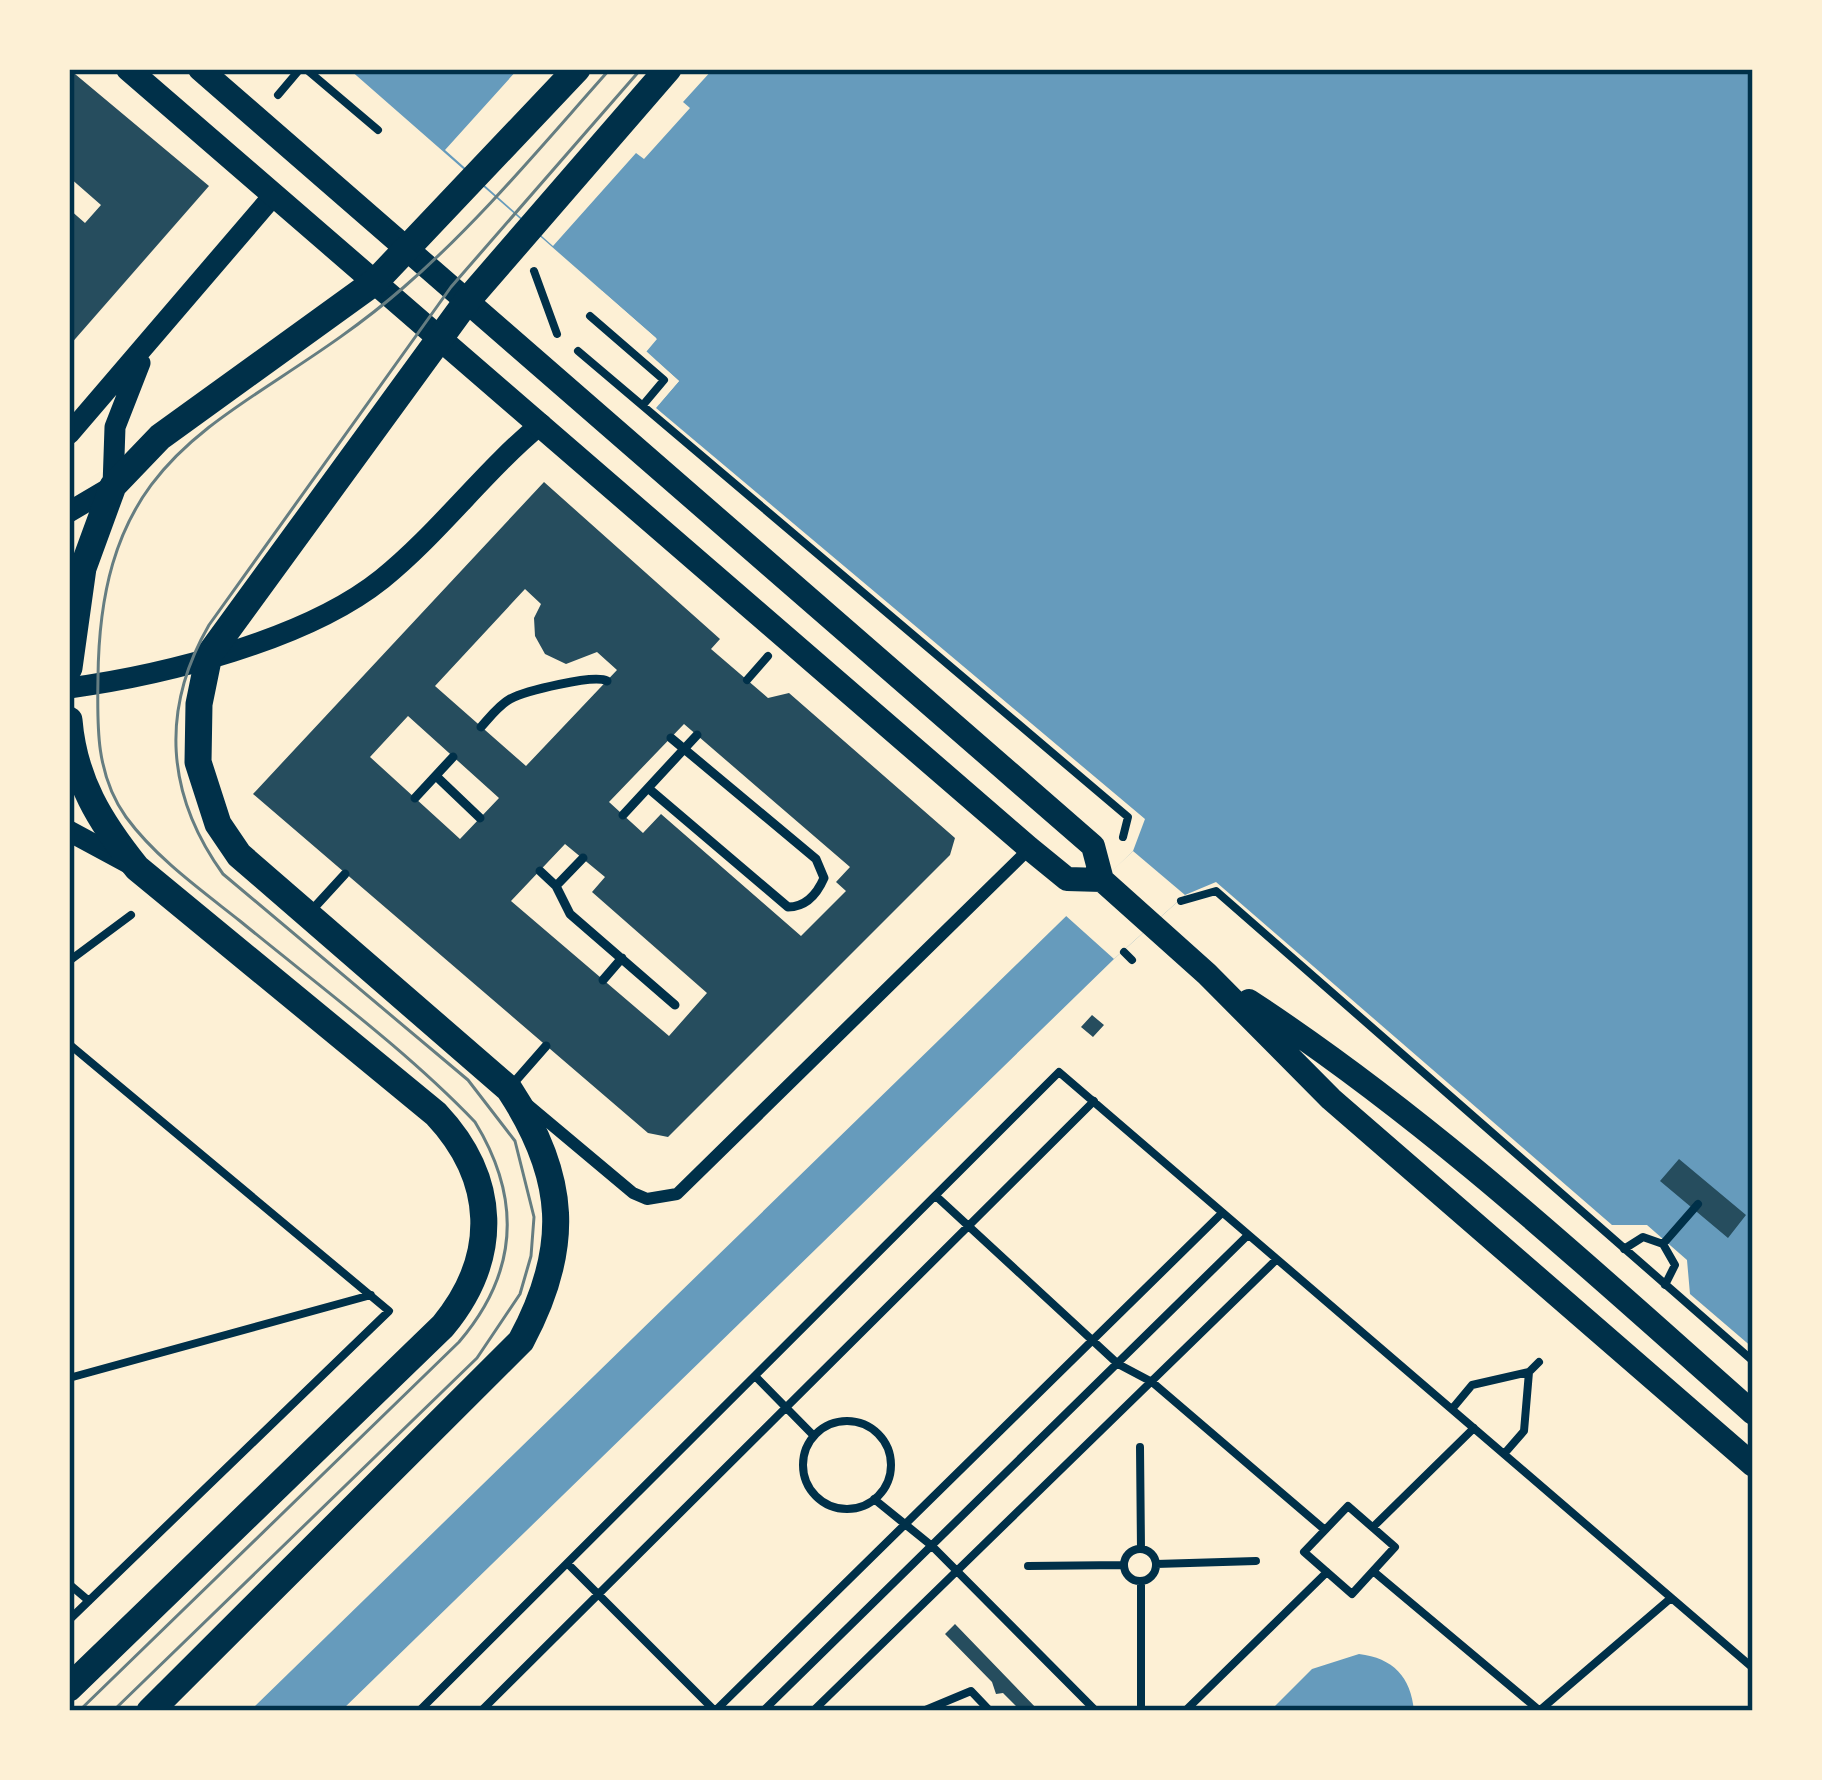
<svg xmlns="http://www.w3.org/2000/svg" width="1822" height="1780" viewBox="0 0 1822 1780" font-family="'Open Sans',sans-serif">
<style>
.water{fill:#669bbc}
.pier{fill:#fdf0d5}
.building{fill:#264d5e;fill-rule:evenodd}
.lines{fill:none;stroke-linecap:round;stroke-linejoin:round}
.path{stroke:#003049;stroke-width:8}
.service{stroke:#003049;stroke-width:9}
.minor{stroke:#003049;stroke-width:12}
.tertiary{stroke:#003049;stroke-width:21}
.secondary{stroke:#003049;stroke-width:24}
.primary{stroke:#003049;stroke-width:27}
.tram{stroke:#657d81;stroke-width:3}
.neatline{fill:none;stroke:#003049;stroke-width:4.5}
</style>
<rect width="100%" height="100%" fill="#fdf0d5"/>
<path class="water" d="M349,69H1753V1348L1690,1294L1687,1260L1647,1225H1612L1216,882L1185,895L1114,959L341,1711H250L1133,851L1145,819L656,408L679,381L646,351L656,338Z
M1359,1654C1393,1658 1411,1677 1414,1711H1270L1312,1669Z"/>
<path class="pier" d="M518,69H713L683,102L690,108L644,159L636,153L553,246L445,150Z
M602,291L657,339L646,352L679,381L659,404L655,400L671,381L641,355L648,339L599,295Z
M1133,851L1185,895L1114,959L1065,915Z"/>
<path class="building" d="M69,69L209,186L69,346V209L85,223L101,205L69,177Z
M544,482L720,639L711,649L768,698L789,693L955,838L950,855L668,1137L648,1133L253,794ZM525,589L541,604L534,618L535,636L545,654L566,664L597,652L617,670L526,766L435,686ZM408,716L499,798L460,839L370,757ZM684,724L850,867L836,882L846,891L801,936L661,814L643,833L609,802ZM565,844L605,877L592,892L707,993L669,1036L511,901Z
M1092,1015L1104,1025L1093,1037L1081,1027Z
M1679,1159L1746,1215L1728,1238L1660,1181Z
M955,1624L1039,1711H1021L1003,1693L996,1694L992,1682L945,1634Z"/>
<g class="lines">
<path class="path" d="M306,69L378,130
M278,95L300,69
M534,271L557,334
M590,316L664,380L643,405
M578,351L1128,817L1123,837
M747,680L768,656
M1181,901L1216,891L1753,1361
M1124,952L1132,960
M69,961L131,915
M69,1044L389,1311L69,1620
M937,1197L1118,1364L1152,1382L1325,1530
M1663,1244L1698,1204
M1624,1249L1643,1237L1663,1244L1675,1265L1665,1285
M756,1377L814,1436
M69,1378L371,1295
M1452,1409L1472,1385L1529,1372L1539,1362
M803 1465a44 44 0 1 1 88 0a44 44 0 1 1-88 0Z
M1140,1447L1141,1549
M1504,1454L1524,1431L1529,1372
M874,1499L932,1546L1096,1711
M1348,1506L1395,1547L1352,1594L1304,1552Z
M1373,1527L1474,1428
M1124 1565a16 16 0 1 1 32 0a16 16 0 1 1-32 0Z
M568,1564L715,1711
M1156,1564L1256,1561
M1028,1566L1124,1565
M1373,1571L1540,1711
M1141,1581V1708
M69,1584L89,1601
M419,1711L1059,1072L1753,1668
M481,1711L1094,1101
M715,1711L1222,1213
M763,1711L1248,1235
M813,1711L1276,1260
M923,1711L971,1691L990,1711
M1124,1711H1158
M1185,1711L1327,1572
M1539,1711L1671,1598"/>
<path class="service" d="M481,727C490,717 499,705 510,699C525,691 594,674 607,681
M436,776L480,818
M648,788L788,907C806,907 817,894 824,878L816,859L671,738
M415,798L453,757
M623,815L697,735
M540,871L556,886L583,858
M556,886L570,914L675,1005
M312,910L345,874
M603,980L622,958
M510,1087L546,1046"/>
<path class="minor" d="M528,1105L633,1193L647,1199L677,1194L1029,849"/>
<path class="tertiary" d="M69,434L273,196
M69,512L113,486L115,427L140,363
M69,688C164,675 306,640 382,579C439,533 484,471 541,424
M69,831L132,865"/>
<path class="secondary" d="M128,69L1029,848L1067,879L1102,880
M200,69L1093,846L1102,880
M1102,880L1207,974L1331,1099L1753,1465
M1249,1001C1432,1121 1590,1269 1753,1413"/>
<path class="primary" d="M69,668L83,568L113,486L160,437L376,281L577,69
M69,720C74,780 100,822 137,868L436,1114C497,1179 500,1257 443,1326L69,1688
M150,1711L521,1341C571,1248 567,1177 509,1089L239,855L218,824L198,762L199,704L209,655L467,301L668,69"/>
<path class="tram" d="M79,1711L459,1342C518,1273 522,1199 475,1122C405,1049 319,986 240,921C201,890 156,858 126,817C96,775 97,727 98,678C100,429 246,425 404,287C479,222 544,143 610,69
M113,1711L477,1358L520,1294L531,1256L534,1217L515,1141L468,1080L223,874C166,795 160,710 209,625L451,287L641,69"/>
</g>
<rect width="1822" height="1780" fill="none" stroke="#fdf0d5" stroke-width="144"/>
<rect x="72" y="72" width="1678" height="1636" class="neatline"/>
</svg>
